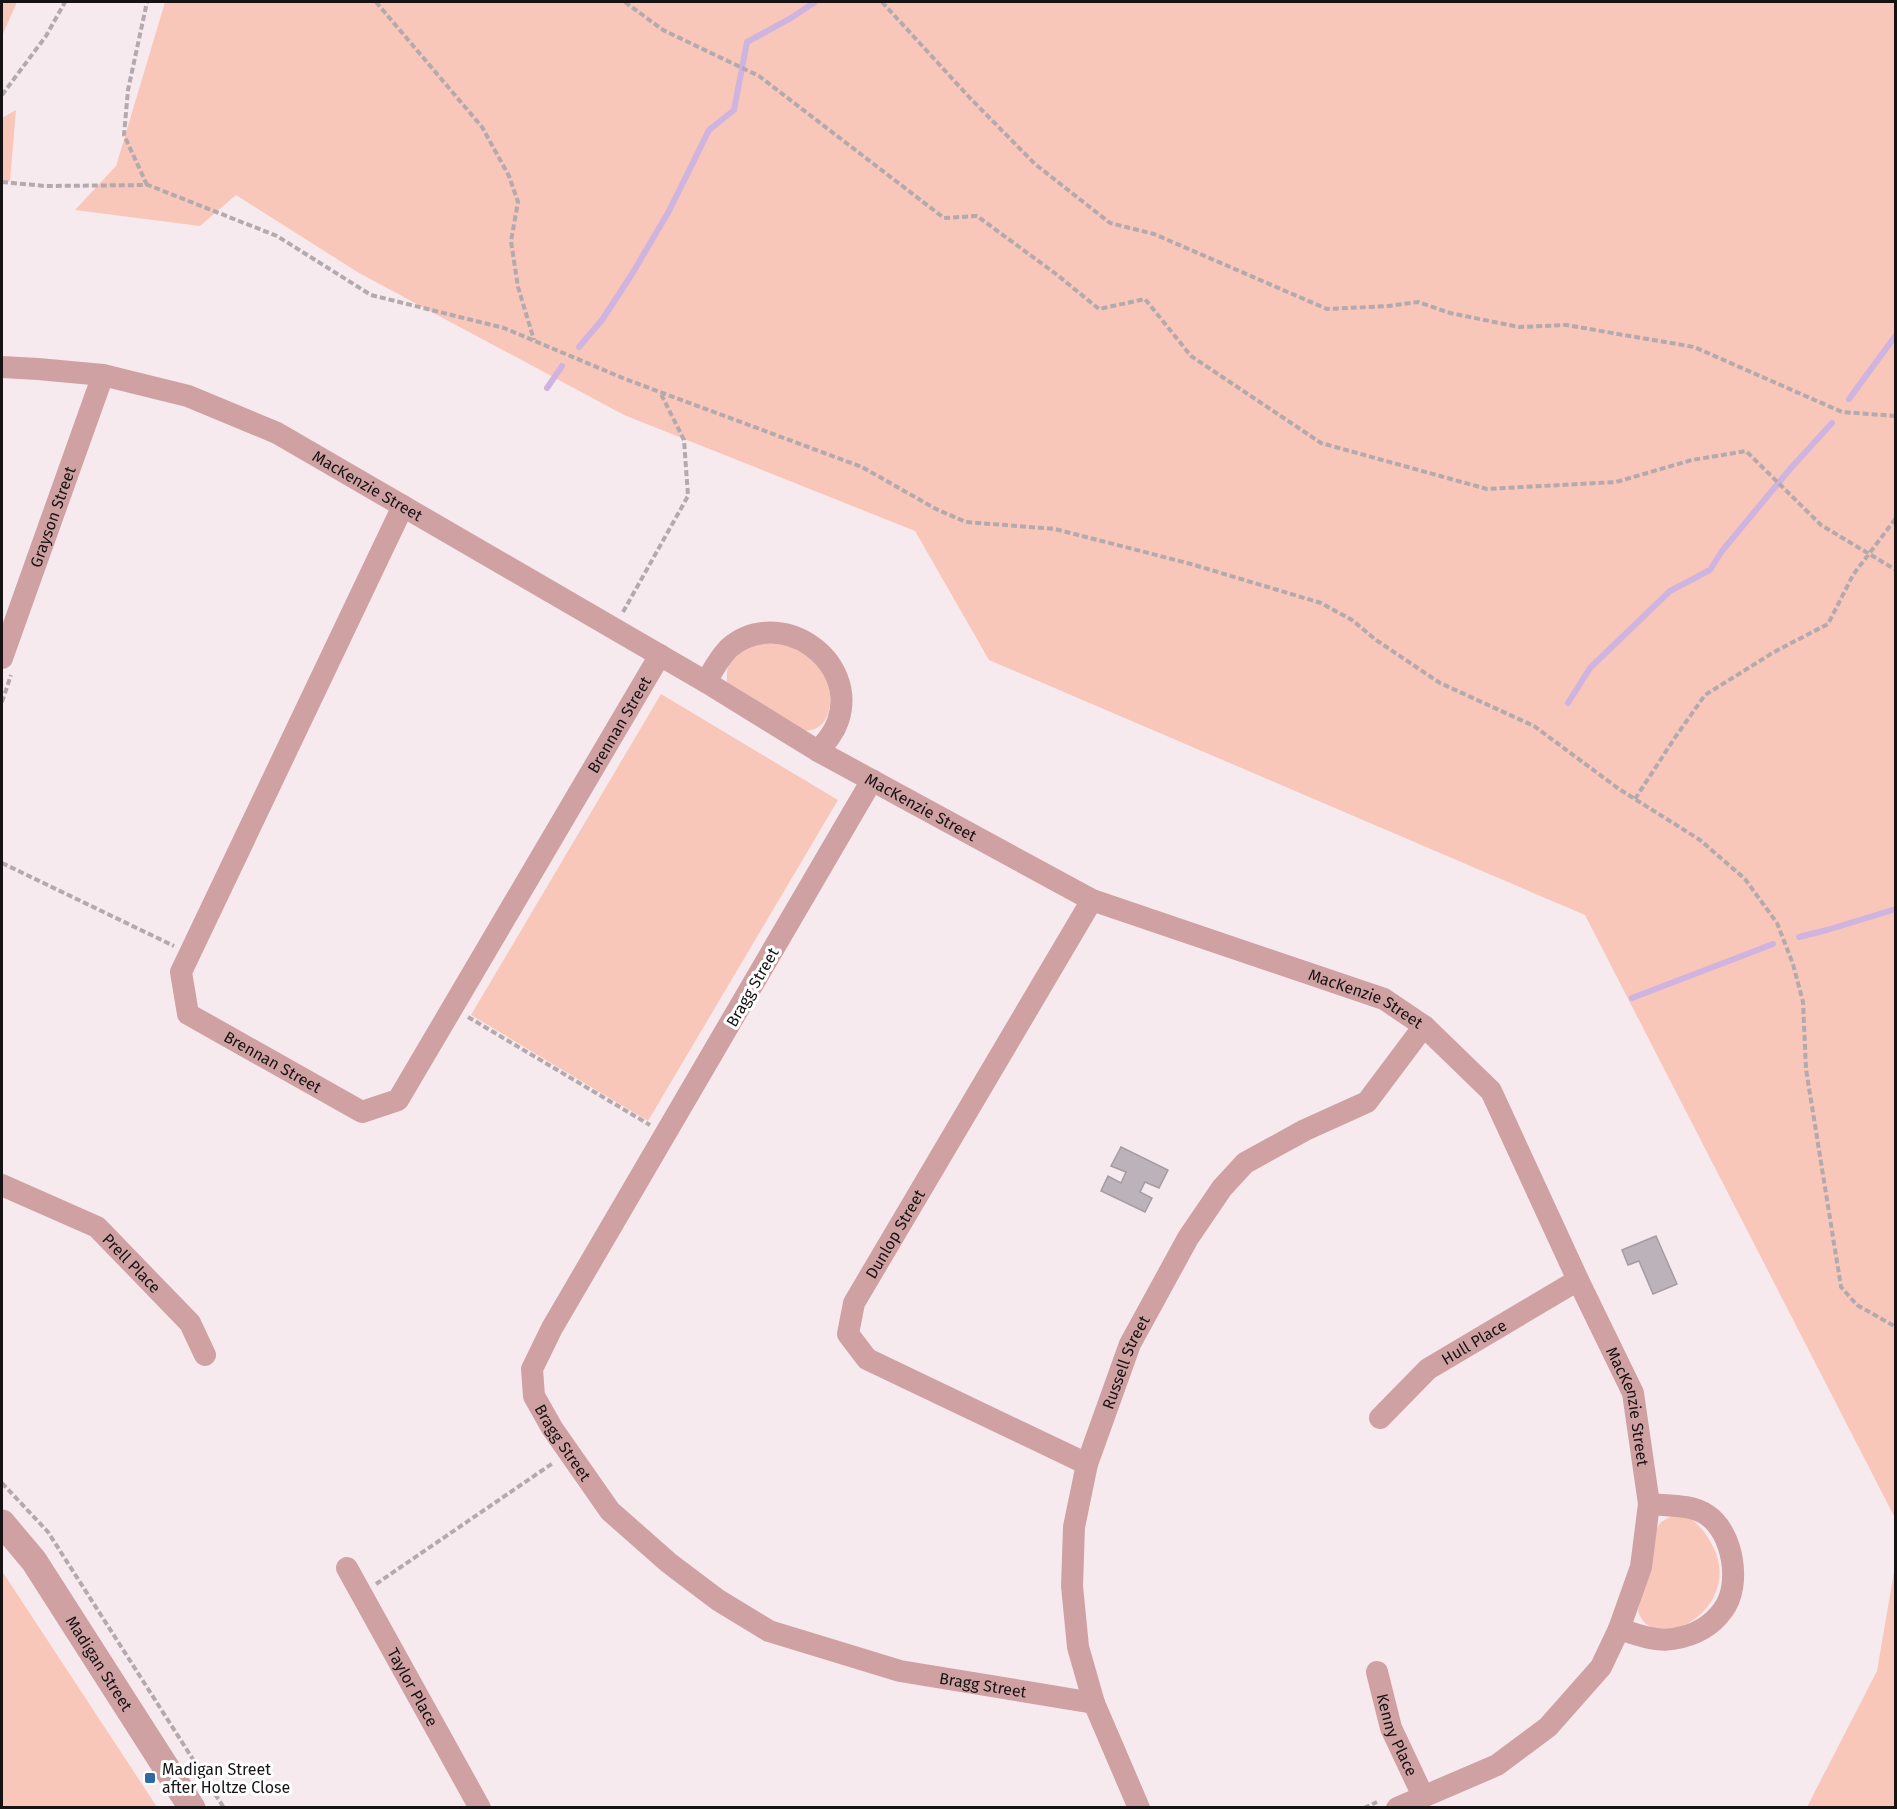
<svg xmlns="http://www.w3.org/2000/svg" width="1897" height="1809" viewBox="0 0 1897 1809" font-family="'Fira Sans',sans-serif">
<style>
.green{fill:#f8c7ba}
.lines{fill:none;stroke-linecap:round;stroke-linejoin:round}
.stream{stroke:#cfb4e0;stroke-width:6}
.building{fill:#bcb3ba;stroke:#a59ca3;stroke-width:1.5}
.path{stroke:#b4a9ad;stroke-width:4;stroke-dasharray:6 3;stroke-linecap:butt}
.minor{stroke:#d0a1a3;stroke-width:22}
.tertiary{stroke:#d0a1a3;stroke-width:27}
.poi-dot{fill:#2e69a1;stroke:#fff;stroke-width:2}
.labels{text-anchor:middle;stroke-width:6;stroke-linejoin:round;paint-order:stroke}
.street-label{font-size:16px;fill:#171314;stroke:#fff}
.poi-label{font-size:16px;fill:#171314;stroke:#fff;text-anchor:start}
</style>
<rect width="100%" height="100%" fill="#f7eaef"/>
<path class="green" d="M2,2H17L2,36Z
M165,2H1895V1518L1585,915L989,660L915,531L624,415L359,273L236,195L200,226L75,210L116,166Z
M16,110L10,181L2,185V118Z
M771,640C780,643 805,649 811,655C816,661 823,672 826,679C836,699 829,736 801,730L727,682C725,651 746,648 771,640Z
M661,694L838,800L648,1121L471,1015Z
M1675,1514C1692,1516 1702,1527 1710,1541C1750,1607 1653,1660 1638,1611L1656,1529L1661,1522Z
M1895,1566V1807H1807L1877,1671Z
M2,1571L157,1807H2Z"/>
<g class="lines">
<path class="stream" d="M579,347L602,320L632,274L669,211L709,130L734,110L747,42L791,18L815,2
M547,388L562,366
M1849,399L1896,335
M1568,703L1590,668L1670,591L1710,570L1722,551L1790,469L1832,423
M1799,937L1827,930L1896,909
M1632,998L1773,944"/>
</g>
<path class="building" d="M1121,1147L1168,1170L1159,1188L1145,1182L1140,1192L1152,1198L1145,1212L1101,1191L1108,1176L1121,1183L1126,1172L1111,1166Z
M1656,1236L1677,1284L1653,1294L1639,1261L1628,1265L1622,1250Z"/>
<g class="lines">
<path class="path" d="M376,2L482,127L509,176L518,202L511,241L518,287L534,340
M625,2L663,30L759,76L944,218L977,216L1056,274L1099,309L1145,299L1191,356L1321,443L1487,489L1616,482L1692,460L1746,451L1821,525L1896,570
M882,2L970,98L1035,164L1110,223L1154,234L1327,309L1389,306L1418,302L1450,313L1519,327L1566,325L1694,347L1842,412L1896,416
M2,95L46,36L65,2
M2,182L45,186L148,185L277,236L371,295L504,328L625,379L862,467L936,509L966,522L1055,529L1191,564L1321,603L1352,620L1376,640L1440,683L1534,726L1619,789L1700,840L1745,879L1777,923L1793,964L1803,1002L1806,1069L1841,1287L1857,1305L1896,1327
M147,185L124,135L128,90L147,2
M623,612L688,496L684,440L660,392
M2,702L11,675
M1635,799L1676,736L1705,695L1774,652L1828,624L1853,575L1896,518
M2,863L174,946
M468,1017L650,1125
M2,1483L48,1532L224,1808
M376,1584L553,1463
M1364,1808L1377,1802"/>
<g class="minor">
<path id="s1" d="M2,367L38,369L103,375L188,396L277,433L706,682L818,751L1092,900L1384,999L1424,1026L1491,1091L1578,1280L1633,1393L1649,1504L1641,1567L1619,1629L1601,1667L1548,1727L1497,1765L1397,1808"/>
<path id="s2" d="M403,506L181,972L188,1014L362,1112L398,1100L660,655"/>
<path id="s3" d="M2,658L103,375"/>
<path d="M706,682C713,670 719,658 729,648C779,605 859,659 838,721C834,733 826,742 818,751"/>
<path id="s4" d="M872,780L552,1328L532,1369L534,1396L552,1428L610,1511L669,1563L718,1600L769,1631L900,1671L1094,1703"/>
<path id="s5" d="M2,1185L97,1227L190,1323L205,1355"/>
<path id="s6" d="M1380,1418L1428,1369L1578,1280"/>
<path id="s7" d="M1087,1464L867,1359L848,1334L854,1303L1092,900"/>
<path id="s8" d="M347,1568L480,1808"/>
<path d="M1619,1629C1636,1634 1655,1642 1673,1639C1692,1636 1711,1627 1723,1610C1742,1585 1733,1532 1707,1515C1691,1504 1668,1506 1649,1504"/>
<path id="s9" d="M1377,1672L1391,1728L1423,1796"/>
<path id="s10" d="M1139,1808L1094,1703L1078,1647L1072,1586L1074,1527L1087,1464L1130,1344L1188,1238L1222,1188L1245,1163L1305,1130L1367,1102L1424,1026"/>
</g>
<path class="tertiary" id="s11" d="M2,1523L34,1561L192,1808"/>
</g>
<rect class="poi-dot" x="144" y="1772" width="12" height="12" rx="3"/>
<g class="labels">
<g class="street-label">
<text dy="6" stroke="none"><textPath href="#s1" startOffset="390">MacKenzie Street</textPath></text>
<text dy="6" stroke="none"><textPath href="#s3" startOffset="150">Grayson Street</textPath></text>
<text dy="6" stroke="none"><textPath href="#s2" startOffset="1232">Brennan Street</textPath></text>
<text dy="6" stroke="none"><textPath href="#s1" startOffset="1030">MacKenzie Street</textPath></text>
<text transform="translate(752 987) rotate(-60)" y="6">Bragg Street</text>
<text dy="6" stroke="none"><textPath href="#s1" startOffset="1516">MacKenzie Street</textPath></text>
<text dy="6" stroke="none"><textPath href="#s2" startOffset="656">Brennan Street</textPath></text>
<text dy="6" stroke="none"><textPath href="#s7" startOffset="387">Dunlop Street</textPath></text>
<text dy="6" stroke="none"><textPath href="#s5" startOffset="154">Prell Place</textPath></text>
<text dy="6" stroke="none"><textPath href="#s6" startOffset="122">Hull Place</textPath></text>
<text dy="6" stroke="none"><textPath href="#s10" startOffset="466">Russell Street</textPath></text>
<text dy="6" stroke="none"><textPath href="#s1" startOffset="2020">MacKenzie Street</textPath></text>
<text dy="6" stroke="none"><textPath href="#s4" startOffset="762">Bragg Street</textPath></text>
<text dy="6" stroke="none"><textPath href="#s11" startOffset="171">Madigan Street</textPath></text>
<text dy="6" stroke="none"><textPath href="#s4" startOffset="1266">Bragg Street</textPath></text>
<text dy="6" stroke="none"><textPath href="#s8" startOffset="136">Taylor Place</textPath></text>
<text dy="6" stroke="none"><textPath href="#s9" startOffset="66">Kenny Place</textPath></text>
</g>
<g class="poi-label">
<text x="162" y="1775">Madigan Street<tspan x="162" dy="18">after Holtze Close</tspan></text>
</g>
</g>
<rect width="1897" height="1809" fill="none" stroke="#171314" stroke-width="6"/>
</svg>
